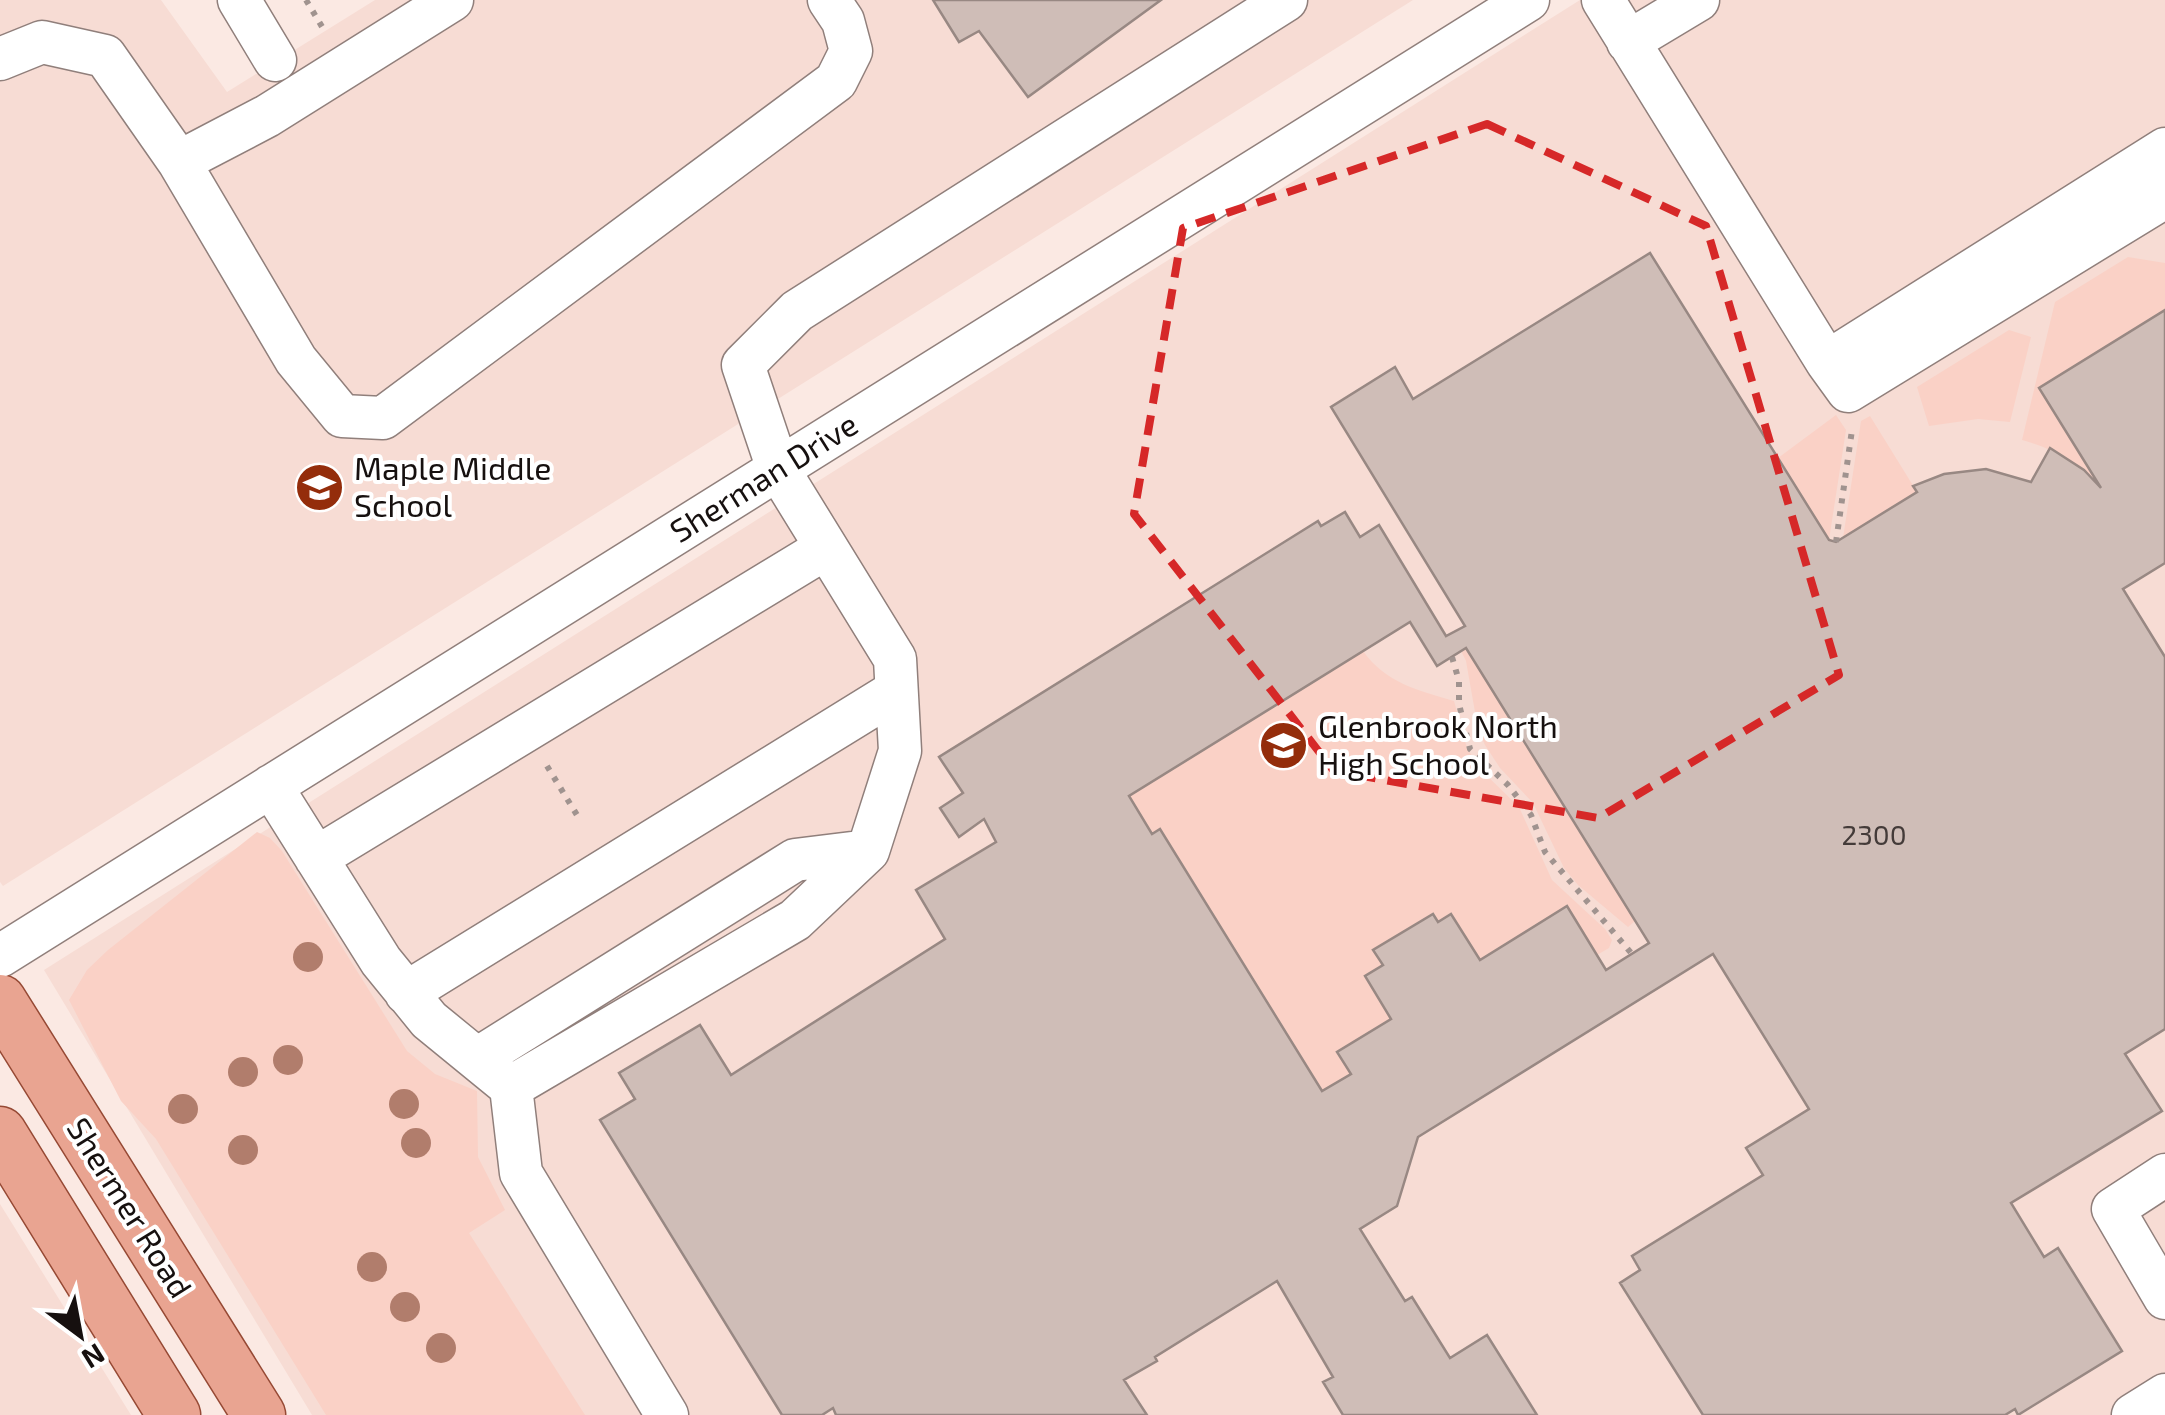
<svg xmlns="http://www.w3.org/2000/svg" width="2165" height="1415" viewBox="0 0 2165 1415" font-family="'Exo 2',sans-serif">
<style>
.built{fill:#f7dcd4}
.green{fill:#fad1c6}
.building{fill:#cfbdb7;stroke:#988883;stroke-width:2.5;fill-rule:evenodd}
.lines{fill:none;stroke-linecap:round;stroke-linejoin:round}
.minor-casing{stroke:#907f7b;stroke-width:45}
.major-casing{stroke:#964934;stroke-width:55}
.path{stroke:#a0938f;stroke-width:6;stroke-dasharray:5 8;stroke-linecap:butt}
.minor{stroke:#fff;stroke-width:42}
.major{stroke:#e9a491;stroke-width:52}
.tree{fill:#b17d6c}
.marked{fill:none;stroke:#d62828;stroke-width:8;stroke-dasharray:20 12;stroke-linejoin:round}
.labels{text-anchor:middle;stroke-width:8;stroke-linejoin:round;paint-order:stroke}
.number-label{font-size:28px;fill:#443b39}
.poi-label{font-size:32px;fill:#16100f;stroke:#fff;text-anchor:start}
.street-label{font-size:32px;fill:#16100f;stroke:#fff}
</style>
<rect width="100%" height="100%" fill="#fbe9e3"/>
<path class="built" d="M0,0H161L227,92L375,0H1413L3,886L0,882Z
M1580,0H2165V1415H312L44,970Z
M0,1204L131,1415H0Z"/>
<path class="green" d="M2128,257L2165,263V310L2039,388L2101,488C2077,463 2055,449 2022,440L2055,302Z
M2009,330L2031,337L2010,422L1978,419L1929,426L1917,387Z
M1836,415L1846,430L1829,540L1778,458Z
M1870,416L1917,492L1843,538L1861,421Z
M1466,648L1635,921L1628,927L1578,885L1564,868L1533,803L1500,768L1485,745L1478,729L1466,661L1461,651Z
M1363,651C1386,683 1417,690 1454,701L1467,748L1480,769L1519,807L1552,880L1605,929L1612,940L1609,948L1597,955L1566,907L1480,960L1452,914L1438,922L1432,914L1374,950L1383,965L1365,977L1391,1019L1338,1052L1351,1074L1322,1091L1160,830L1152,834L1129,796Z
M257,832L270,838L282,851L407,1051L435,1074L477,1091L478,1157L505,1210L469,1233L585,1415H326L156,1139L121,1101L69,1000L87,970L108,950Z"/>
<path class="building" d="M933,0H1161L1028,97L979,31L959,42Z
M1650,253L1829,540L1836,542L1917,492L1913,486L1944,474L1986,469L2031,482L2050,448L2084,470L2101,488L2039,388L2165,310V563L2123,589L2165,657V1029L2125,1054L2162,1111L2011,1203L2044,1257L2058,1248L2122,1351L2018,1415L2015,1409L2005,1415H1703L1620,1283L1640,1270L1632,1256L1763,1175L1746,1148L1809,1109L1713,954L1418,1137L1397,1206L1360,1229L1405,1301L1412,1297L1450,1358L1487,1335L1537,1415H1343L1323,1382L1333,1377L1277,1281L1155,1357L1157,1361L1124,1380L1147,1415H836L833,1408L822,1415H782L600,1120L635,1099L619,1073L700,1025L731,1075L945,939L916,890L996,842L984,819L959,837L940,808L963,793L939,757L1318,521L1321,526L1345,512L1360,537L1379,525L1446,636L1465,626L1331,407L1395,367L1413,399ZM1410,622L1437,666L1466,648L1649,943L1606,970L1567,906L1480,960L1451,914L1438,922L1433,914L1373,950L1383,965L1365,976L1391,1019L1337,1052L1351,1074L1322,1091L1160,829L1152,834L1129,796Z"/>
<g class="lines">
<defs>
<path id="minor" d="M239,0L275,60
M1603,0L1827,362L2165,149
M1628,42L1698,0
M0,59L42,42L105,56L179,162L267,116L452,0
M179,162L296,360L342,416L383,418L836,81L851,51L843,21L829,0
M1827,362L1848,391L2163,198L2165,193
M271,786L381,961L429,1020L511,1087L521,1173L667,1415
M316,858L826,548
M0,956L1528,0
M406,993L896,691
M477,1059L795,860L868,851
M511,1087L795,920L868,851L900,751L895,659L778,469L743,365L797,311L1286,0
M2165,1175L2113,1209L2165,1298
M2133,1415L2165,1395"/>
<path id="major" d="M0,1001L259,1415
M0,1133L174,1415"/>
</defs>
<use href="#minor" class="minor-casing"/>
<use href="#major" class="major-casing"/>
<path class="path" d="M306,0L324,30
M1836,542L1852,430
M1452,657L1459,681V704L1470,749L1508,785L1531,815L1545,852L1632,954
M547,766L580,820"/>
<use href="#minor" class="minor"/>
<use href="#major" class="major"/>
</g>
<g class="tree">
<circle cx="308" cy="957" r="15"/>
<circle cx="288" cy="1060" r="15"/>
<circle cx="243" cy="1072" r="15"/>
<circle cx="404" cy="1104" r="15"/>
<circle cx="183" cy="1109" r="15"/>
<circle cx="416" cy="1143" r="15"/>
<circle cx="243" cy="1150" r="15"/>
<circle cx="372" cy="1267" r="15"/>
<circle cx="405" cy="1307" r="15"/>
<circle cx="441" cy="1348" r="15"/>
</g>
<path class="marked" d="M1487,124L1706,226L1839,675L1598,818L1334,771L1134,514L1183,228Z"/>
<defs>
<symbol id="school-disc" viewBox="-11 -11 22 22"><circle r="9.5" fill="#942d0b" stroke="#fff"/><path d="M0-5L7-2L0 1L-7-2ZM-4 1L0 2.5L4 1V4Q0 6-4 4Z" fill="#fff"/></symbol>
</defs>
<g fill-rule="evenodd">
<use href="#school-disc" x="292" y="460" width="55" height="55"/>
<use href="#school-disc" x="1256" y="718" width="55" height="55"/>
</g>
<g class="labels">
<g class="number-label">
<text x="1874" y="845">2300</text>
</g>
<g class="poi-label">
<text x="354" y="480">Maple Middle<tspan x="354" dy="37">School</tspan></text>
<text x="1318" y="738">Glenbrook North<tspan x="1318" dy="37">High School</tspan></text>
</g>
<g class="street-label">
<text transform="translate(764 478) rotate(-32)" y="11">Sherman Drive</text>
<text transform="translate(129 1208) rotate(58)" y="11">Shermer Road</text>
</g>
</g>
<g transform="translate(80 1335) rotate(148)" stroke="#ffffff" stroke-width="8" paint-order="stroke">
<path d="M0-8L18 38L0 25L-18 38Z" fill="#16100f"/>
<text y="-15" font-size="28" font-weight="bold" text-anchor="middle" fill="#16100f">N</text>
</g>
</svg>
